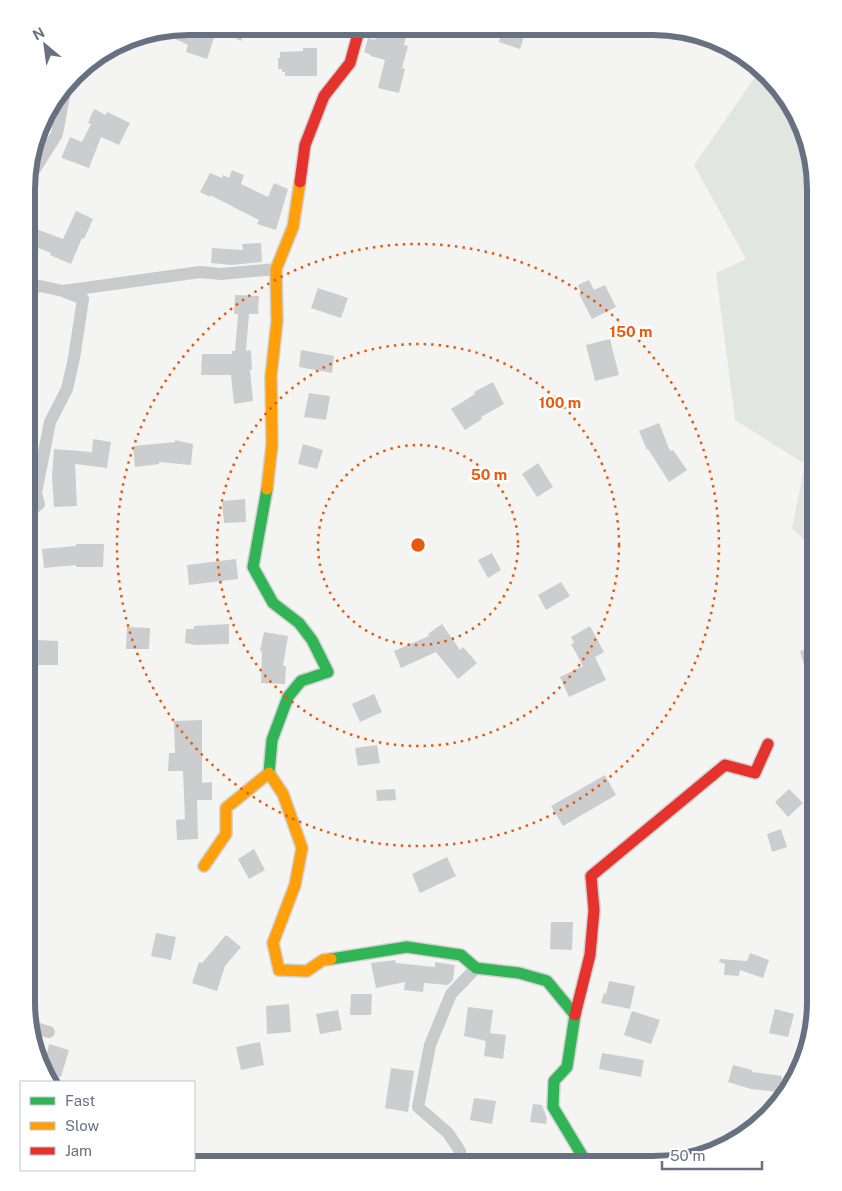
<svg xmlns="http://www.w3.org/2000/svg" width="842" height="1191" viewBox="0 0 842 1191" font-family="'Public Sans',sans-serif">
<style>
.green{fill:#e2e6e1}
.building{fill:#cccdce}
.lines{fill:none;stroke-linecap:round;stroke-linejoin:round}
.fast-casing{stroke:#d1d2d2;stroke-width:14}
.slow-casing{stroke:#d1d2d2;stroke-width:14}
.jam-casing{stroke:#d1d2d2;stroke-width:14}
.street{stroke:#c9cacb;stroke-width:12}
.fast{stroke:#30b455;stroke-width:11}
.slow{stroke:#ff9f0a;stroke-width:11}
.jam{stroke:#e5322d;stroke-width:11}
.ring{fill:none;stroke:#e8590c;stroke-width:2.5;stroke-dasharray:2.5 5}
.rim{fill:none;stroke:#677181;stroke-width:6}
.centre{fill:#e8590c;stroke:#fff;stroke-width:2.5}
.ring-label{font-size:15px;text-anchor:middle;font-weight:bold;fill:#e8590c;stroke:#fff;stroke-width:5;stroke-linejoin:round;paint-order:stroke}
</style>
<rect width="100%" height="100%" fill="#f4f4f3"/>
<path class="green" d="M760,70L799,117L816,189V551L792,528L805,464L735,420L716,273L746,259L694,165Z"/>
<path class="building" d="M190,26L215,35L207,59L186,52L188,45L158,31Z
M210,26H247L241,41Z
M378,27H408L404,45L408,46L402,68L405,69L399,93L378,88L385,60L371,56V55L364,52L368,38L375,40Z
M503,27H527L520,49L499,42Z
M303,48H317V76H285V72H282V69H278V58H280V52L303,51Z
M94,109L106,115L107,112L130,123L119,145L101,137L89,168L62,158V156L70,137L82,142L91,124L88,123Z
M232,170L244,175L241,184L268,197L274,183L288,189L276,230L257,224L259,220L210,195V197L200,192L210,173L222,178L223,175L229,178Z
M76,211L93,219L84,239L82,238L71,264L50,255L51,253L28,244V226L63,239Z
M261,243L262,262L232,265L211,263L212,248L243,250L242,244Z
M589,280L594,290L605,285L616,307L592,319L579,294L581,293L578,285Z
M318,288L348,298L341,318L311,308Z
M235,295L259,296L258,314H249L246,351L251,350L252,370H250L253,401L234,404L231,375H201L202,354H232V351H235L238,314H234Z
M610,339L619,375L595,381L586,345Z
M301,350L334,356L332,373L299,367Z
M493,382L504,404L481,417L482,419L465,430L451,409L475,394L474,392Z
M309,393L330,396L326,420L304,417Z
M659,423L670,451L673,450L687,470L669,482L648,449L647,450L639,431Z
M93,439L111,442L107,468L75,464L77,506L54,507L52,477L54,449L92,452Z
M175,440L193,444L191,465L159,462V464L135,467L133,446L175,442Z
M303,444L323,450L317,469L298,464Z
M538,463L553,487L537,497L522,474Z
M245,499L246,522L224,523L222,501Z
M76,544H104L103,567H76V565L44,568L42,549L76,546Z
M492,553L501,570L488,578L478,560Z
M236,559L238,579L189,585L187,565Z
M561,582L570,596L546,610L538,595Z
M229,624V644L195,645L185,643L186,629H194V626Z
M442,624L460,650L463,647L477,663L458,679L436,652L401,668L394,651L429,636L428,634Z
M590,626L604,652L595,657L606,680L569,697L560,677L583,666L571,644L574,643L571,637Z
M127,627L150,628L149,649H126Z
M264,632L288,636L283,666H286L285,684L261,683L262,651H260Z
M37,640L58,641V665H37Z
M812,648L815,661L804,665L800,651Z
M374,694L382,712L360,722L352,704Z
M202,720V783L212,782V800H197L198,839L177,840L176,820L185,819L183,771H168L169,753H175L174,721Z
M377,745L380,763L358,766L355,748Z
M605,775L616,795L563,826L551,806Z
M395,789L396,800L377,801L376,790Z
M789,789L803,803L788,817L775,802Z
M781,829L787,847L772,852L767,834Z
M254,849L265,870L249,879L238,859Z
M447,857L456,876L420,893L412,874Z
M551,922H573L572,950L550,949Z
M156,933L176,937L171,960L151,956Z
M226,935L241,947L225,966L217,991L192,983L199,962L202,963Z
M750,953L769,960L763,978L740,970L739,976L724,975L725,964L719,962L720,959L747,961Z
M395,960L396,963L435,967V962L455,965L453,980L448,985L424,983L423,992L404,990L405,982L376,988L371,963Z
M609,981L635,986L630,1009L601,1003L604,993L606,994Z
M351,994H372L371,1015H350Z
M289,1004L291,1032L267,1034L266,1006Z
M468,1007L493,1010L490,1033L506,1035L503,1059L484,1056L486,1041L464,1036Z
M775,1009L794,1014L788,1037L769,1033Z
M338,1010L342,1030L320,1034L316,1014Z
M632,1011L660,1020L651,1044L624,1035Z
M260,1042L264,1065L241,1070L236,1047Z
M49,1044L69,1050L61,1077L43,1072Z
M602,1053L644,1060L641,1077L599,1069Z
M733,1065L752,1070V1072L782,1076L780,1092L751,1089L728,1082Z
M391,1068L414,1071L408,1112L385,1108Z
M474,1098L496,1101L492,1124L470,1120Z
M533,1104L542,1105L547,1118L546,1124L530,1122Z"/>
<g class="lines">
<defs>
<path id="fast" d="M267,489L253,567L273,603L299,623L312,640L328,672L301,681L288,697L272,740L269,773
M331,959L407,947L461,955L476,968L519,973L547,981L575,1015L567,1067L554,1081L553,1107L583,1157L594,1165"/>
<path id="slow" d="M267,489L272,445L271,376L277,321L276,269L293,227L300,182
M204,866L226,834V808L269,773L283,794L302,848L295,885L273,943L279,970L307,971L323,960L331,959"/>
<path id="jam" d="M300,182L305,145L324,96L350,63L360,27
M575,1015L590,955L594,910L591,876L725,765L755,773L768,744"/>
</defs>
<use href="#fast" class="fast-casing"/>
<use href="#slow" class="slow-casing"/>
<use href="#jam" class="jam-casing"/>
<path class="street" d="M28,180L57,134L66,86
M27,290L40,286L63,291L200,272L221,274L276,269
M27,514L39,504L36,493L50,422L67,389L74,358L83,299L65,292
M32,1027L49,1032
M458,1164L460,1151L448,1133L418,1107L430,1045L451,994L476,968"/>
<use href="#fast" class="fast"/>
<use href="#slow" class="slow"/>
<use href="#jam" class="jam"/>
</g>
<g class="ring">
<circle cx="418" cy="545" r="100"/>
<circle cx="418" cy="545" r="201"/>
<circle cx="418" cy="545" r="301"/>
</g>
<path d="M0 0H842V1191H0ZM189 35H653A154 154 0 0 1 807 189V1002A154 154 0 0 1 653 1156H189A154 154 0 0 1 35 1002V189A154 154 0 0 1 189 35Z" fill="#fff" fill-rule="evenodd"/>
<path class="rim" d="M189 35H653A154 154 0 0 1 807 189V1002A154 154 0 0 1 653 1156H189A154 154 0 0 1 35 1002V189A154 154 0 0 1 189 35Z"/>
<circle cx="418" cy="545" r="8" class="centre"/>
<g class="ring-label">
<text x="631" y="337">150 m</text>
<text x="560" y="408">100 m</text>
<text x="489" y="480">50 m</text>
</g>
<rect x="20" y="1081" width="175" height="90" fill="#ffffff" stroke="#c2c6cd"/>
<rect x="30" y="1097" width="25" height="8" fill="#30b455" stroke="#c2c6cd"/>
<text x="65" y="1106" font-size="15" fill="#677181">Fast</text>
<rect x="30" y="1122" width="25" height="8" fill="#ff9f0a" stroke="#c2c6cd"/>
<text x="65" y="1131" font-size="15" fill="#677181">Slow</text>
<rect x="30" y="1147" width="25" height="8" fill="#e5322d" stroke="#c2c6cd"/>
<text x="65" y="1156" font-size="15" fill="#677181">Jam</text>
<g transform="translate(45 45) rotate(331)" stroke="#ffffff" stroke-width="4" paint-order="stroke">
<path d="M0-4L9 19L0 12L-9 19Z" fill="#677181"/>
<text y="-8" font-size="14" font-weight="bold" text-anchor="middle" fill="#677181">N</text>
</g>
<path d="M662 1161v8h100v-8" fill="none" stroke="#677181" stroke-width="2.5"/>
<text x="670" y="1161" font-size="15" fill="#677181" stroke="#ffffff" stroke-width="4" paint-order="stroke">50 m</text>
</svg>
